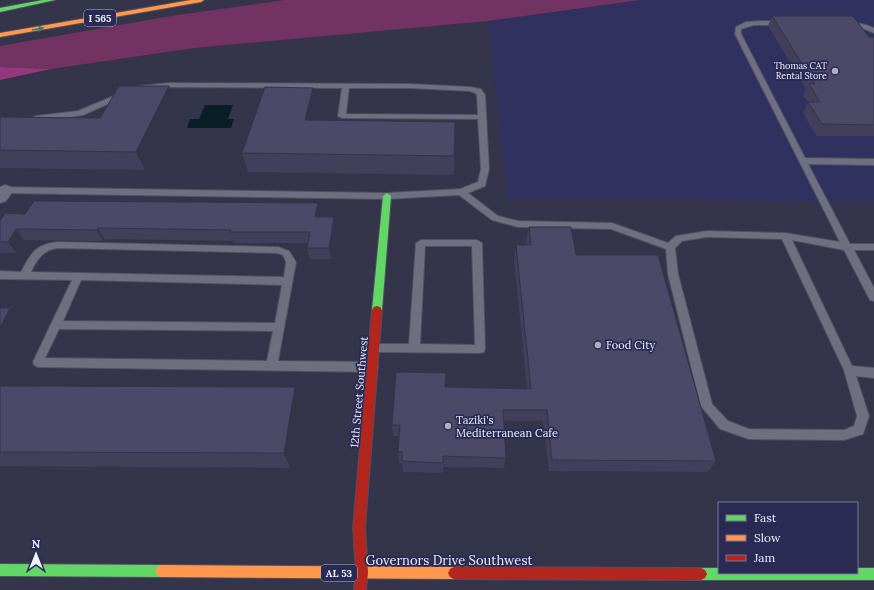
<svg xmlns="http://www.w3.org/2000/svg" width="874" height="590" viewBox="0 0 874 590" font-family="Lora,serif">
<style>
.built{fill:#31315f}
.green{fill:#723363}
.forest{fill:#94377d}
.water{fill:#091f28}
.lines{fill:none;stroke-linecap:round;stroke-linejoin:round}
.lane-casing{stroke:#505060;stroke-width:2}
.street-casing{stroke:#505060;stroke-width:2}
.fast-casing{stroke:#505060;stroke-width:2}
.slow-casing{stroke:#505060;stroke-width:2}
.jam-casing{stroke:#505060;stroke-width:2}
.lane{fill:#6e6f81;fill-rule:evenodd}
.street{fill:#6e6f81;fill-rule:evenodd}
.fast{fill:#63d668;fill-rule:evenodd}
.slow{fill:#ff974d;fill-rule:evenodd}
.jam{fill:#b3261e;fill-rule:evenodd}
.wall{fill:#413f59}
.shaded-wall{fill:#353349}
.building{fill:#4c4968;stroke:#353349}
.oneway{fill:#44775d}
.poi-dot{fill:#aeaebd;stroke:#2a2a54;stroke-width:1.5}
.labels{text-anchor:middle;stroke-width:3.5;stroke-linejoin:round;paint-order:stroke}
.far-poi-label{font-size:9px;fill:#eff0fb;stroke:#2a2a54;text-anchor:end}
.shield{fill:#2a2a54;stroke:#b4b5c9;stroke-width:1}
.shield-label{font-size:10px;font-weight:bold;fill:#eff0fb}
.poi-label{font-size:11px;fill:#eff0fb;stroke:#2a2a54;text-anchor:start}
.street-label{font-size:11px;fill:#eff0fb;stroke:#2a2a54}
.near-street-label{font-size:13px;fill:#eff0fb;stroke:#2a2a54}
</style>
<rect width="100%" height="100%" fill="#34344a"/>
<path class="built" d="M640,0H874V202L507,198L488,21Z"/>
<path class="green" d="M285,0H640L488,21L194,48L51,69L0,67V46L171,16Z"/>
<path class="forest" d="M0,67L51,69L0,80Z"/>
<path class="water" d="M205,105H233L228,119H234L231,128H187L190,119H199Z"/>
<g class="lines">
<defs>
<path id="lane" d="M760,21H783L786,23L783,25H754L741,29V34L805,158L874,159V165L808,164L850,244H874V250H854L874,288V301L870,300L844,250L792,240L852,366L874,368V378L856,376L869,416L863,434L844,440L749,439L720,429L701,406L668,274L666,249L611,229L518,227L492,220L459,195L387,199L0,193V187L387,193L460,189L478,182L481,169L478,119L342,118L338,116L342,88L169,87L140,90L136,88L140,86L169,83L410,84L470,87L481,89L485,95L489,169L485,186L468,193L498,216L518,221L612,223L668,243L676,236L707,231L785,233L840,242L735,34L736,27L746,22ZM349,88H410L470,91L475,93L477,95L478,115L346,114ZM707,237L782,239L844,370L857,416L854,426L844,430L749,429L728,421L712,404L678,274L675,248L682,241Z
M847,21L866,25L874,28V33L862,28L845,24L844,23Z
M121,93H127L128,95L83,115L64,118L36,120L32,118L36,116L78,111Z
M421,240H477L482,243L485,349L484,352L480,353L375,352L371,351L370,348L371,345L375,344H409L416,243ZM425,246H472L475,345L420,344Z
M58,242L278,247L289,251L296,262L278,361L373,362L377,364L378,367L377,370L373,372L38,367L34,365L33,362L72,280L0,279V271L21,272C31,253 36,244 58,242ZM58,248L277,253L283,255L286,262L284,277L31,272C37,259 43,250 58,248ZM81,280L282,285L275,323L63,321ZM59,329L273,331L267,361L45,358Z"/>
<path id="street" d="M5,185L11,187L13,191L6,201L0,203V187Z"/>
<path id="fast" d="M43,0H55L0,12V8Z
M387,193L391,196L382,310L380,313H374L372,310L383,196Z
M0,564L161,565L165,567L167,571L165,575L161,577L0,576Z
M701,568H719V573H857V568H874V580H701L697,578L695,574L697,570Z"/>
<path id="slow" d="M191,0H204L201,2L0,37V33Z
M161,565L454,567L458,569L460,573L458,577L454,579L161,577L157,575L155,571L157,567Z"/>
<path id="jam" d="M377,306L380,307L382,310L365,528L368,573L366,590H354L356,573L353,528L372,310L374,307Z
M454,567L701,568L705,570L707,574L705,578L701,580L454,579L450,577L448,573L450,569Z"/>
</defs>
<use href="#lane" class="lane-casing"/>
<use href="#street" class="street-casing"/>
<use href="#fast" class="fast-casing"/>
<use href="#slow" class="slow-casing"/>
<use href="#jam" class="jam-casing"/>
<use href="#lane" class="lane"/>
<use href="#street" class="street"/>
<use href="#fast" class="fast"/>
<use href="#slow" class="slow"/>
<use href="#jam" class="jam"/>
</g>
<path class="wall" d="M772,16L869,37H874V136H816L803,113L808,102L803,95L806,89L768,26Z
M169,86L176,104L145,170L0,168V117L100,118Z
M313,88L316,106L313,121L455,122L454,175L248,172L242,153Z
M318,203L320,214L319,217L335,228L331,259H310L307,248L308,243H234V241L104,239L103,241L24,240L16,253H0V221L25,214Z
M529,227L576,255L716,461L708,472L549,471L543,421H504L506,458L504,468L443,467V473L403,472L402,463H399L398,452L399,436H393L392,425L445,387L527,389L514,259L516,245H527L526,240Z
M0,386L300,403L290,468L0,466Z"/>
<path class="shaded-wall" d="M169,86L176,104L145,170L136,152Z
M313,88L316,106L309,139L305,120Z
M318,203L320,214L317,228L315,217Z
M334,217L335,228L331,259L329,248Z
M98,228L104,239L103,241L97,230Z
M16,229L24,240L16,253L8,242Z
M10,308L25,326L0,375V328Z
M295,387L300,403L290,468L284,453Z"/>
<path class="building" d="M772,16H853L869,37H874V125L822,124L808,102H820L809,84H815Z
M119,86H169L136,152L0,150V117L100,118Z
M265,87L313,88L305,120L455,122L454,156L242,153Z
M34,201L318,203L315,217H334L329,248H307L310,232H230L231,230L98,228L97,230L16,229L8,242H0V221L5,213L25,214Z
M529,227H571L576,255H658L716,461L552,460L547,410H503L506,458L443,456V463L402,461V452H398L400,425H392L396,372L446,373L445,387L531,389L516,245H531Z
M0,308H10L0,328Z
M0,386L295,387L284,453L0,452Z"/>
<defs><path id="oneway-solid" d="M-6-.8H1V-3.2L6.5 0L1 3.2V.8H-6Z"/></defs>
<use class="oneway" href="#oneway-solid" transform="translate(38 29) rotate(-10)"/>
<g class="poi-dot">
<circle cx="835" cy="71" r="4"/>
<circle cx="598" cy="345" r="4"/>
<circle cx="448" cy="426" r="4"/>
</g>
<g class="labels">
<g class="far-poi-label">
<text x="827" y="69">Thomas CAT<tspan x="827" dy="10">Rental Store</tspan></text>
</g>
<g class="shield">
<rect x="84" y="10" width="32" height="16" rx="3"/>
<rect x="321" y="565" width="36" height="16" rx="3"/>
</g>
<g class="shield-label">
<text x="100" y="22">I 565</text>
<text x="339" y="577">AL 53</text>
</g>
<g class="poi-label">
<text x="606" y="349">Food City</text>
<text x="456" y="424">Taziki's<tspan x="456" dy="13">Mediterranean Cafe</tspan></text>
</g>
<g class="street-label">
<text transform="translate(359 392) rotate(-85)" y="4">12th Street Southwest</text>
</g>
<g class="near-street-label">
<text x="449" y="565">Governors Drive Southwest</text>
</g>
</g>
<rect x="718" y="502" width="140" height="72" fill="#2a2a54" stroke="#797997"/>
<rect x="726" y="515" width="20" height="6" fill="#63d668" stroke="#797997"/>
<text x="754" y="522" font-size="12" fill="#eff0fb">Fast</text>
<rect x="726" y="535" width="20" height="6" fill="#ff974d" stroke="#797997"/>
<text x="754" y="542" font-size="12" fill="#eff0fb">Slow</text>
<rect x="726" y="555" width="20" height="6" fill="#b3261e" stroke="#797997"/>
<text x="754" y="562" font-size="12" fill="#eff0fb">Jam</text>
<g transform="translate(36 554)" stroke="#2a2a54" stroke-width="3" paint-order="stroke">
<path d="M0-3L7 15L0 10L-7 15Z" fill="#eff0fb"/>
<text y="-6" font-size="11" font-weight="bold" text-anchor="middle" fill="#eff0fb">N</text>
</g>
</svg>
